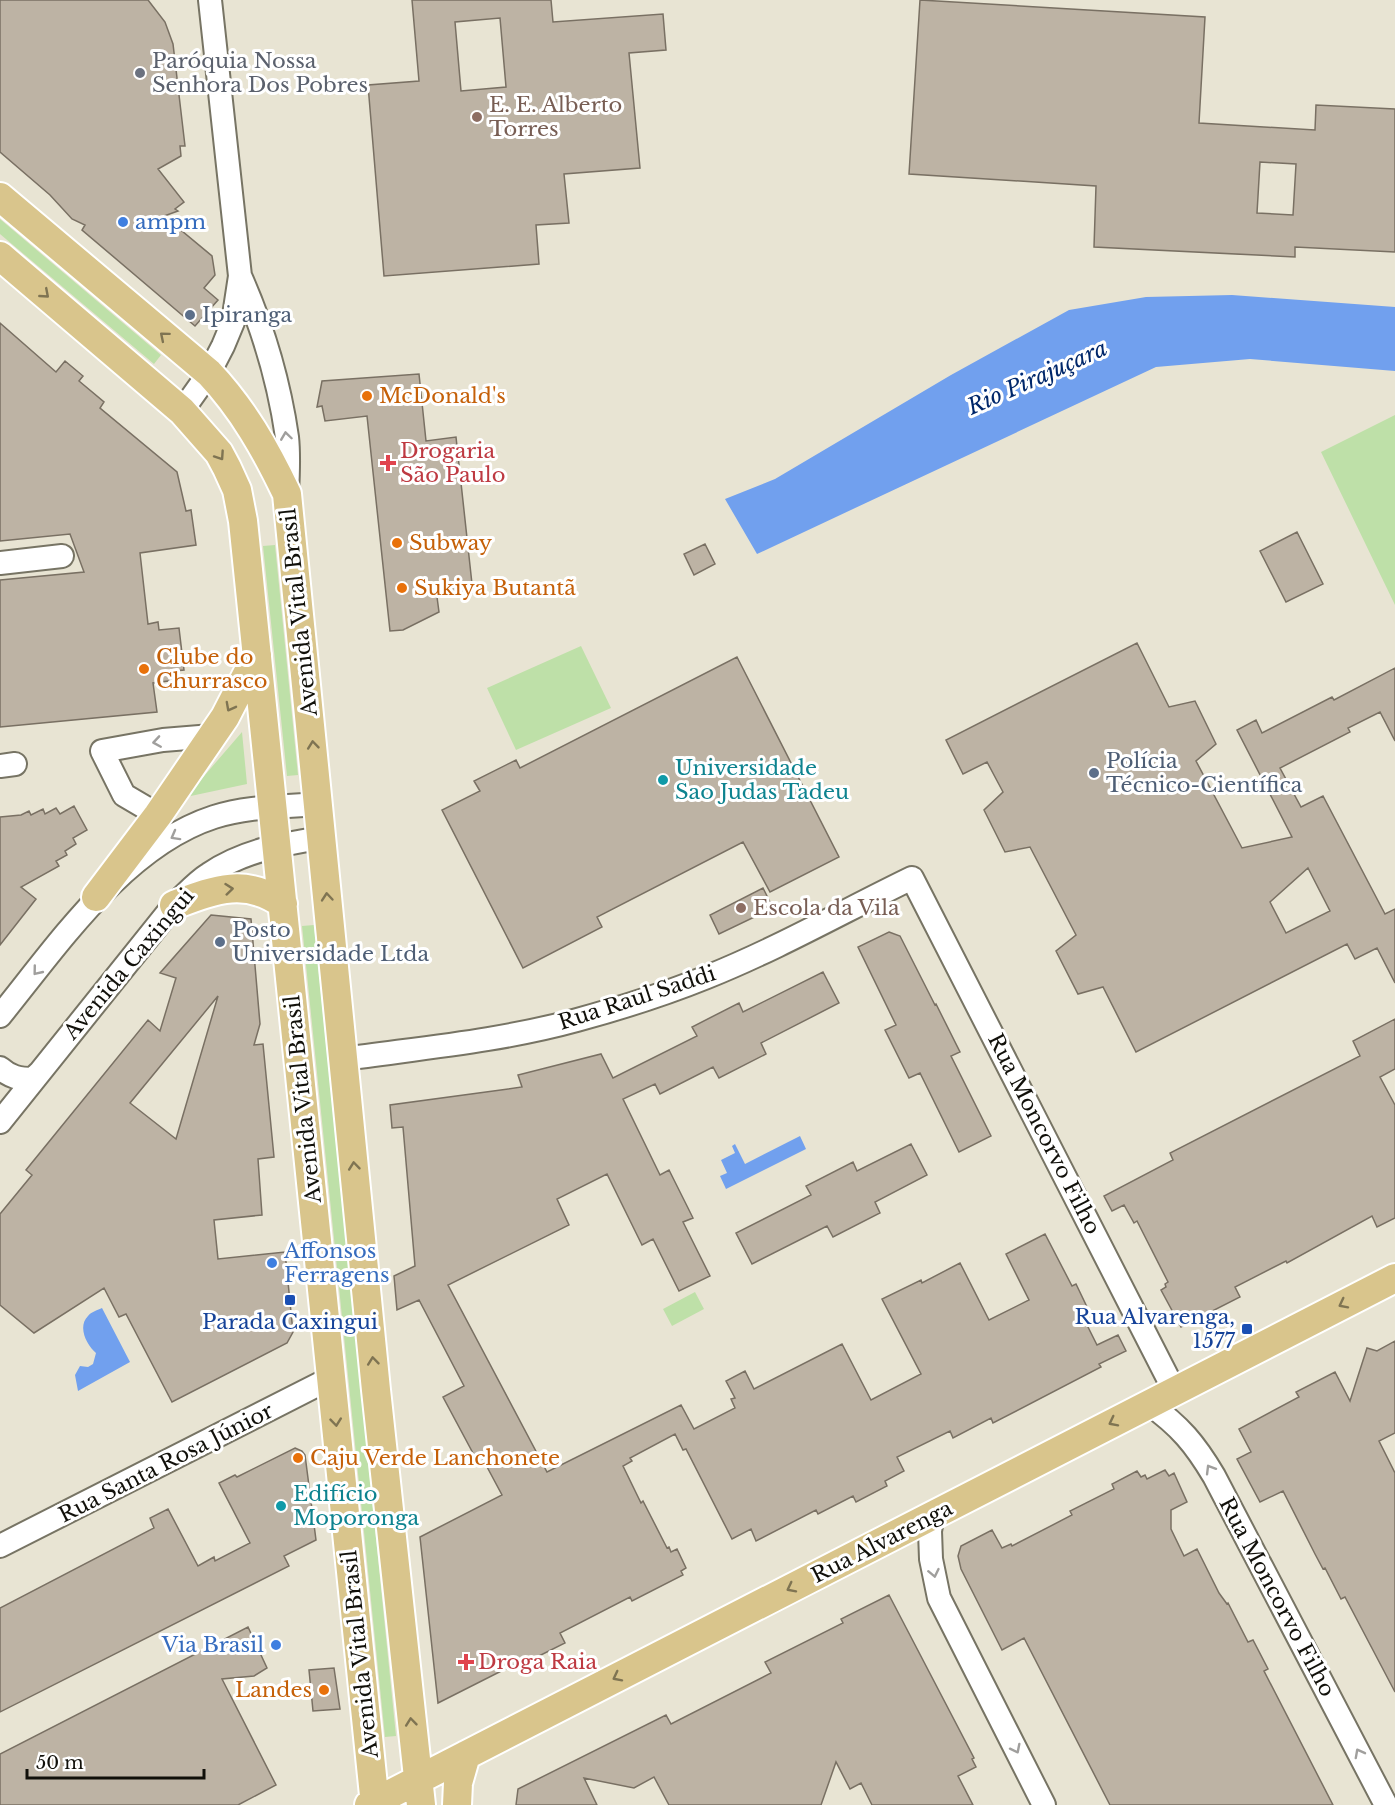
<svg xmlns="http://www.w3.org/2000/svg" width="1395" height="1805" viewBox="0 0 1395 1805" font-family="'Libre Baskerville',serif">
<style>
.green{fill:#bee0a8}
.water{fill:#71a0ee}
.building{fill:#bdb3a4;stroke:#797063;stroke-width:1.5;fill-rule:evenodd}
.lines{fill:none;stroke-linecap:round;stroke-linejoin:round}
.minor-casing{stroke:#777464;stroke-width:26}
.major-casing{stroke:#fff;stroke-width:32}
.minor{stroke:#fff;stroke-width:22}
.major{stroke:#d9c58c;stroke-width:28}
.oneway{stroke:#7f7452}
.oneway2{stroke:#a09f9d}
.worship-dot{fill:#6b7280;stroke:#fff;stroke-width:2}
.education-dot{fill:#8d6e63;stroke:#fff;stroke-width:2}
.shop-dot{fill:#3f7fe0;stroke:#fff;stroke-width:2}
.service-dot{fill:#5c6f8a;stroke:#fff;stroke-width:2}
.food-dot{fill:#e8710a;stroke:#fff;stroke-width:2}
.health-dot{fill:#e0444e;stroke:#fff;stroke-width:2}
.culture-dot{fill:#0f9aa8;stroke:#fff;stroke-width:2}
.transit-dot{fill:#1a4fb4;stroke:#fff;stroke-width:2}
.labels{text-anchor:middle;stroke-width:6;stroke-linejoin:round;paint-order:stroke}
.worship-label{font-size:21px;fill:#5b616d;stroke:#fff;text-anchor:start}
.education-label{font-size:21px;fill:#785e54;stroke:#fff;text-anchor:start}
.shop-label{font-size:21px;fill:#366cbe;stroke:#fff;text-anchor:start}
.service-label{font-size:21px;fill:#4e5e75;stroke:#fff;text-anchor:start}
.food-label{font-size:21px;fill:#c56008;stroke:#fff;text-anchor:start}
.health-label{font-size:21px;fill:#be3a42;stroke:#fff;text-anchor:start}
.street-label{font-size:21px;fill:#11100a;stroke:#fff}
.culture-label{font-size:21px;fill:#0d838f;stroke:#fff;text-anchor:start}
.transit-label{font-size:21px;fill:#164399;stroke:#fff;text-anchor:end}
.water-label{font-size:22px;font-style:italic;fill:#00276a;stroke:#fff}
</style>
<rect width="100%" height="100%" fill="#e8e4d3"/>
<path class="green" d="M0,219L161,355L154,364L0,234Z
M1395,415V605L1321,452Z
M275,545L298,775L287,776L263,546Z
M581,646L611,708L516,750L487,688Z
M242,732L247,784L186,797Z
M314,925L396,1736L385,1737L302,926Z
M695,1292L704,1309L672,1326L663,1309Z"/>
<path class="water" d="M1232,295L1395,307V371L1250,359L1156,367L757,554L725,499L775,479L951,375L1069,310L1146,297Z
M800,1136L806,1149L726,1189L720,1176L727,1173L721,1160L735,1153L732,1146L735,1144L745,1164Z
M102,1308L130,1362L78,1391L75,1375L80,1366L88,1367L93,1364L96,1353C87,1345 77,1327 88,1316C91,1312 98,1310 102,1308Z"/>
<path class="building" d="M0,0H148L165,22L173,44L185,146H180L181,156L158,169L184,202L175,209L178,211L164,216L212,256L215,275L204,288L218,300L195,326L82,230L85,225L72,219L50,195L0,152Z
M412,0H551L553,22L663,14L666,50L629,53L640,168L564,174L569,223L536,225L539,264L384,276L368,85L419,81ZM500,18L506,87L461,91L455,22Z
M920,0L1205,17L1199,123L1315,130L1316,105L1395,109V252L1295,247V257L1094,247L1096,186L909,174ZM1260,162L1296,164L1293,215L1257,213Z
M0,323L56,372L65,361L83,376L79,381L104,402L100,408L177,472L186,511L191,510L196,545L140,553L148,624L158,622L159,630L179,628L184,670L174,671L176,680L153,683L157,712L0,727V580L84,572L70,534L0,541Z
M419,374L426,441L456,437L473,593L437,597L439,612L403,630L390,631L367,416L325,421L322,406L317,407L322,381Z
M1297,532L1323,584L1286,602L1260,551Z
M705,544L715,564L694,575L684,554Z
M1137,643L1169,707L1195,701L1216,744L1196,761L1242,848L1292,837L1237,730L1256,720L1262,733L1332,697L1334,700L1395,668V741L1380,712L1348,728L1350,732L1280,768L1301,807L1323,796L1385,914L1395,909V983L1377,948L1355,959L1347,944L1136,1052L1103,987L1078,994L1056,951L1076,935L1030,847L1005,852L984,810L1003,792L987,762L963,774L946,740ZM1308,868L1330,911L1286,933L1270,902Z
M737,657L839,857L770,892L743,842L597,917L602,927L523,968L442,810L480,791L474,781L516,760L520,768Z
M74,806L87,830L73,838L76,844L65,851L67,855L56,861L59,866L21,887L36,899L0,945V817L21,815L29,811L31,815L43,809L45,814L56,808L60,814Z
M763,888L773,908L719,934L710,915Z
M211,915L251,919L260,1024L254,1045L263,1044L274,1157L258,1159L262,1215L214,1220L218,1259L285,1252L293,1332L287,1343L172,1402L126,1314L119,1317L104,1288L34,1333L0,1305V1214L32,1175L26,1170L148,1020L160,1031L176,978L160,973ZM218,996L176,1139L130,1103Z
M889,932L900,936L935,1005L936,1004L960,1052L951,1056L991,1136L959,1152L920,1073L909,1078L885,1030L896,1025L858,947Z
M823,972L839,1003L761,1043L766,1054L719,1078L713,1067L660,1094L655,1084L623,1099L660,1175L669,1170L693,1218L683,1222L710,1276L679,1291L653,1239L642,1245L607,1174L557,1199L569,1225L448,1285L547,1472L681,1405L694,1429L735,1408L731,1399L735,1398L726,1381L745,1371L754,1389L842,1344L871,1400L921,1374L882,1299L921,1280L922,1283L960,1263L989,1320L1029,1300L1006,1254L1045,1234L1072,1286L1076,1284L1087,1307L1080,1311L1097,1345L1118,1335L1126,1351L1099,1364L1101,1367L993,1423L991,1418L953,1438L950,1431L897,1457L904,1471L885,1481L887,1486L856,1502L853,1496L818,1514L816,1510L756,1541L751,1529L732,1539L686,1449L683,1450L675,1434L630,1458L632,1461L623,1466L641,1503L643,1501L667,1548L669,1547L671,1552L677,1549L686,1568L681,1571L683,1575L632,1601L630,1597L560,1633L565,1643L521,1665L519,1662L438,1703L420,1537L502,1495L479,1452L474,1455L443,1397L464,1386L419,1300L397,1310L394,1276L415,1266L403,1127L392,1128L390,1105L522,1087L518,1075L601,1054L613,1078L697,1036L692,1027L739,1003L743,1012Z
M1395,1019V1069L1380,1077L1395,1105V1218L1377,1227L1372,1216L1287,1263L1286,1261L1235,1287L1240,1297L1181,1327L1161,1290L1166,1287L1165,1284L1168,1282L1137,1221L1134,1223L1124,1205L1112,1211L1104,1196L1173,1160L1170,1153L1360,1056L1353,1041Z
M911,1144L927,1175L875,1202L880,1213L833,1237L827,1226L752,1264L736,1233L811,1195L806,1186L853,1162L857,1171Z
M1395,1341V1433L1379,1441L1395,1473V1692L1345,1597L1341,1599L1325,1568L1323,1569L1315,1554L1283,1491L1260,1502L1237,1459L1251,1452L1239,1429L1299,1397L1296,1392L1335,1372L1350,1401L1367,1348L1377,1351Z
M295,1448L302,1451L305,1455L316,1540L284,1556L289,1566L0,1712V1608L154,1528L150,1518L168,1509L198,1566L214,1557L215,1561L250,1543L219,1483L235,1475L237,1477Z
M1165,1470L1169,1476L1174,1473L1187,1502L1171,1510V1529L1184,1556L1197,1549L1219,1593L1227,1604L1228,1603L1248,1642L1253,1640L1268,1669L1264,1671L1333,1805H1110L1024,1638L1002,1650L961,1569L958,1556L961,1546L992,1530L1002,1548L1011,1544L1012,1546L1072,1515L1070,1511L1114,1489L1112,1484L1137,1471L1141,1477L1145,1475L1147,1479Z
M889,1595L974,1758L972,1759L976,1767L958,1776L973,1805H872L861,1783L850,1789L836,1762L821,1805H669L654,1777L634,1788L584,1778L597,1805H516L518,1789L666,1715L671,1724L771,1673L765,1662L843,1623L841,1619Z
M248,1627L267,1668L254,1676L222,1679L276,1785L238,1805H0V1754Z
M334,1668L340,1709L313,1711L309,1670Z"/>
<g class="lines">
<defs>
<path id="minor" d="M241,278C263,328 279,382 287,437C289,455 288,475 287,493
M182,411L209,373L223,346L233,322L240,276L210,0
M0,563L62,556
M0,766L15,764
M158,815L124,795L102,751L163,740L212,736
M0,1016C57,946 124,846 214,817C248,806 283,807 318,804
M344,1059C421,1048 501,1041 577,1020C621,1008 665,994 707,977C777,949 844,911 912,878L1174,1390
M0,1068C10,1077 19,1079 33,1079L39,1073
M0,1122L174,905C186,894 196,882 209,874C243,851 282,844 321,838
M1149,1404C1180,1426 1195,1444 1214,1476L1386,1805
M933,1515L930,1531L931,1559L939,1598L1044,1805
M0,1546L331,1378"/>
<path id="major" d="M0,197L209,373C243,409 266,450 287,494L376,1390L421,1805
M0,256L182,411L219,453L227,468L237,490L243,521L375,1805
M96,897L158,815L225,717L257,655
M174,905C214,890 245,877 283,904
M369,1805L1395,1278
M457,1805L458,1783L466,1755"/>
</defs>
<use href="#minor" class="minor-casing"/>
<use href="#major" class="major-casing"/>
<use href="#minor" class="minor"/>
<use href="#major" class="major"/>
</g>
<defs><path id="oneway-chevron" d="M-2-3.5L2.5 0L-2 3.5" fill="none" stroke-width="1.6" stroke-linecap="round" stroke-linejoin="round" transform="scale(1.5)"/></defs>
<g class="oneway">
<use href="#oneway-chevron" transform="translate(45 294) rotate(41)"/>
<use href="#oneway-chevron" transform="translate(164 336) rotate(-140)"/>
<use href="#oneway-chevron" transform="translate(220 456) rotate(56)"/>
<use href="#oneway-chevron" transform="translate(230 707) rotate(118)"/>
<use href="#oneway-chevron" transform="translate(313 745) rotate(-96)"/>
<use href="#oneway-chevron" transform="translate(229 889) rotate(-6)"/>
<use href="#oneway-chevron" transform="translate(327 897) rotate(-95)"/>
<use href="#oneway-chevron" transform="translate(354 1166) rotate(-96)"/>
<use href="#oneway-chevron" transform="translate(1343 1304) rotate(153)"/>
<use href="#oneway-chevron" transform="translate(373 1361) rotate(-96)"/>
<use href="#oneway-chevron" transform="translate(336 1422) rotate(84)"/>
<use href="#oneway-chevron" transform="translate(1113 1422) rotate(153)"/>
<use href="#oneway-chevron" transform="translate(791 1588) rotate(153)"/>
<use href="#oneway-chevron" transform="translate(617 1677) rotate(153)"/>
<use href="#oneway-chevron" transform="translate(411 1722) rotate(-96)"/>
</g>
<g class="oneway2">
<use href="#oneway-chevron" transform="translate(286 436) rotate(-98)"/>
<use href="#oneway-chevron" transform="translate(157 742) rotate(171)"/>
<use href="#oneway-chevron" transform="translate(175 836) rotate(151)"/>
<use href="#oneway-chevron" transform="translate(37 971) rotate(129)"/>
<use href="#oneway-chevron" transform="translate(1210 1469) rotate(-121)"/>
<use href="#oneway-chevron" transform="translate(934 1573) rotate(78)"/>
<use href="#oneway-chevron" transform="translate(1016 1749) rotate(63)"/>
<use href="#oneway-chevron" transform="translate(1359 1753) rotate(-118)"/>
</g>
<circle class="worship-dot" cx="140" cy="73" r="6"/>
<g class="education-dot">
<circle cx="477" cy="117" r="6"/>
<circle cx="741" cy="908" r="6"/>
</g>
<g class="shop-dot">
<circle cx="123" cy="222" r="6"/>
<circle cx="272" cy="1263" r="6"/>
<circle cx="276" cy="1645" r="6"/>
</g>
<g class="service-dot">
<circle cx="190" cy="315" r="6"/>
<circle cx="1094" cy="773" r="6"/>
<circle cx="220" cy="942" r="6"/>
</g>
<g class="food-dot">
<circle cx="367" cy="396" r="6"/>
<circle cx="397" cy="543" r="6"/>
<circle cx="402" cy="588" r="6"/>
<circle cx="144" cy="669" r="6"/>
<circle cx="298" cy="1458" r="6"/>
<circle cx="324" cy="1690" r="6"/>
</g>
<g class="health-dot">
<path d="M385 454h6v6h6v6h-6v6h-6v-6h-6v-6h6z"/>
<path d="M463 1653h6v6h6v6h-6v6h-6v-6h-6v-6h6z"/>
</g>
<g class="culture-dot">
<circle cx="663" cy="780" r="6"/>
<circle cx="281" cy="1506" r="6"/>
</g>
<g class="transit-dot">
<rect x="284" y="1294" width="12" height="12" rx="3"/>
<rect x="1241" y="1323" width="12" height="12" rx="3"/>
</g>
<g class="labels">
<g class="worship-label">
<text x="152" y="68">Paróquia Nossa<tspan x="152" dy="24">Senhora Dos Pobres</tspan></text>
</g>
<g class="education-label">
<text x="489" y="112">E. E. Alberto<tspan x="489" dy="24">Torres</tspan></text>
<text x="753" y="915">Escola da Vila</text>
</g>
<g class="shop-label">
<text x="135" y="229">ampm</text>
<text x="284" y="1258">Affonsos<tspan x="284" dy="24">Ferragens</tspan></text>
<text x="264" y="1652" text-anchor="end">Via Brasil</text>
</g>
<g class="service-label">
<text x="202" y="322">Ipiranga</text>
<text x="1106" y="768">Polícia<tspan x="1106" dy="24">Técnico-Científica</tspan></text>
<text x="232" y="937">Posto<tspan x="232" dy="24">Universidade Ltda</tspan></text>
</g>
<g class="food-label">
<text x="379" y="403">McDonald's</text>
<text x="409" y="550">Subway</text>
<text x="414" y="595">Sukiya Butantã</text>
<text x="156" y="664">Clube do<tspan x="156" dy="24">Churrasco</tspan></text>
<text x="310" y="1465">Caju Verde Lanchonete</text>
<text x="312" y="1697" text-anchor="end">Landes</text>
</g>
<g class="health-label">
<text x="400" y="458">Drogaria<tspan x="400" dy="24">São Paulo</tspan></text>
<text x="478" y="1669">Droga Raia</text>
</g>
<g class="street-label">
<text transform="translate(299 612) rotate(-96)" y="7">Avenida Vital Brasil</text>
<text transform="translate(129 964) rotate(-50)" y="7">Avenida Caxingui</text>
<text transform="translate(637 998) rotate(-18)" y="7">Rua Raul Saddi</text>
<text transform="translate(303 1099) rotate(-96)" y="7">Avenida Vital Brasil</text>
<text transform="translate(1044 1134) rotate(63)" y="7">Rua Moncorvo Filho</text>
<text transform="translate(166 1463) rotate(-27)" y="7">Rua Santa Rosa Júnior</text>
<text transform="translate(882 1542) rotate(-27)" y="7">Rua Alvarenga</text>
<text transform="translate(1277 1597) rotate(62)" y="7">Rua Moncorvo Filho</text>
<text transform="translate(360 1654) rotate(-96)" y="7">Avenida Vital Brasil</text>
</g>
<g class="culture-label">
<text x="675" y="775">Universidade<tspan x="675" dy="24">Sao Judas Tadeu</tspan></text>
<text x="293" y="1501">Edifício<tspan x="293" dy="24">Moporonga</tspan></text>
</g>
<g class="transit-label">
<text x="1235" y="1324">Rua Alvarenga,<tspan x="1235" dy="24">1577</tspan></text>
<text x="290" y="1329" text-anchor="middle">Parada Caxingui</text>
</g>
<g class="water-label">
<text transform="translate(1037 377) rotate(-24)" y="8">Rio Pirajuçara</text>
</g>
</g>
<path d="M27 1769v9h177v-9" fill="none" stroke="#11100a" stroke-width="3"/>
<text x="36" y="1769" font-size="18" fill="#11100a" stroke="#ffffff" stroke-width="4.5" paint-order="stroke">50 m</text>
</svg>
